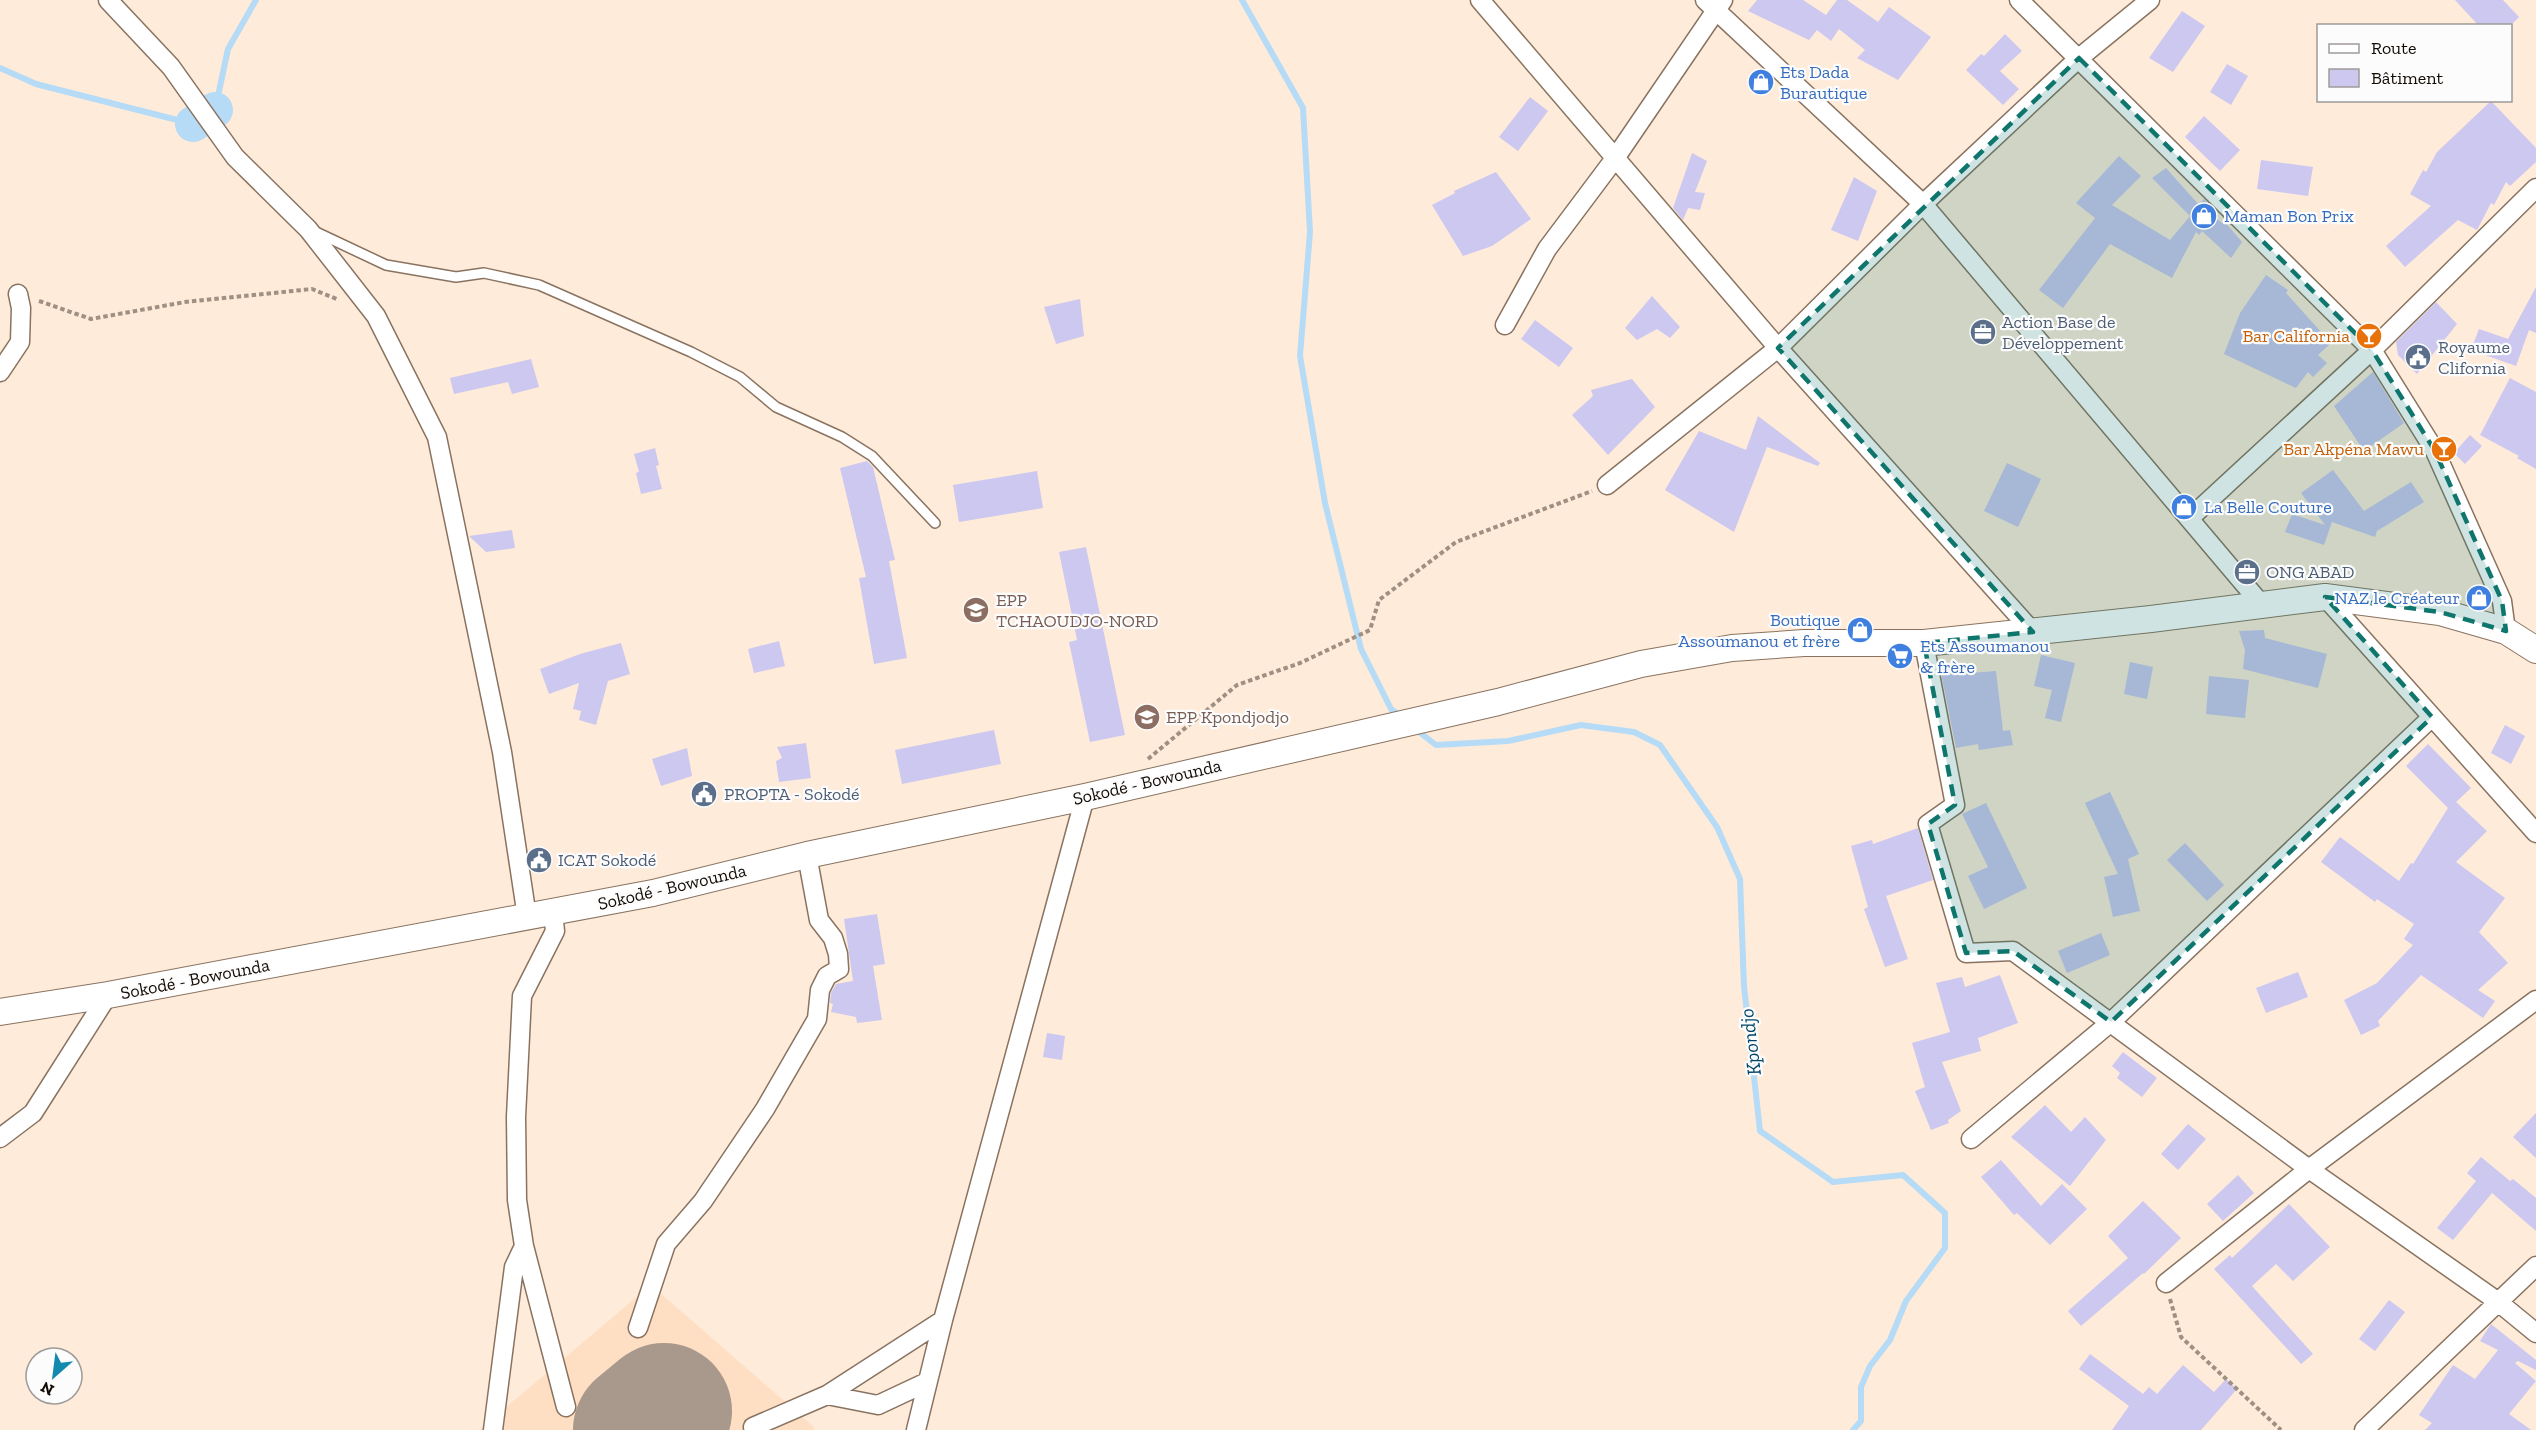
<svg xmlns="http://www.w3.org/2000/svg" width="2536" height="1430" viewBox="0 0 2536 1430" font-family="'Zilla Slab',serif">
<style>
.built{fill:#fedfc4}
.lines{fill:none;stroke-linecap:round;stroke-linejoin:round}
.stream{stroke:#b5dbf6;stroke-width:6}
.river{stroke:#b5dbf6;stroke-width:36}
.runway{stroke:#a8998c;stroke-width:136}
.building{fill:#ccc8f0}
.lane-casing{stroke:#897360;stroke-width:12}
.street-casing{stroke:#897360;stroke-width:21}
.secondary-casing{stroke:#897360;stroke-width:28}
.path{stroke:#9f9084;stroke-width:4;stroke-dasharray:4.5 3;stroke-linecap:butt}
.lane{stroke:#fff;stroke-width:9}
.street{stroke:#fff;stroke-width:18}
.secondary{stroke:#fff;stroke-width:26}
.marked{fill:#0f766e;fill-opacity:0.2;stroke:#0f766e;stroke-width:4.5;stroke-dasharray:12 8;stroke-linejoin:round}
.labels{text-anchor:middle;stroke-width:4.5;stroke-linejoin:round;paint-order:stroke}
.shop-label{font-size:18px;fill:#366cbe;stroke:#fcfcfc;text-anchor:start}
.service-label{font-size:18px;fill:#4e5e75;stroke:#fcfcfc;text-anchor:start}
.food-label{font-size:18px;fill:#c56008;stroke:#fcfcfc;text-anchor:end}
.education-label{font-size:18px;fill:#785e54;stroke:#fcfcfc;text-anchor:start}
.street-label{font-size:18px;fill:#120a04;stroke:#fcfcfc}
.water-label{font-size:20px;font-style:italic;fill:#004568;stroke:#fcfcfc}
</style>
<rect width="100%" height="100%" fill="#ffebda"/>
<path class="built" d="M651,1285L815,1428L813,1430H479Z"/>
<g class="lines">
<path class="stream" d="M1242,0L1303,108L1310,232L1300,356L1325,503L1361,649L1391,709L1402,717
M0,68L36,84L193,124
M215,110L228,49L256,0
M1414,728L1436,745L1508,741L1581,725L1634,732L1660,745L1717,827L1740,879L1744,986L1760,1131L1833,1182L1903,1175L1945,1213V1248L1906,1301L1890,1340L1870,1366L1861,1387V1421L1853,1430"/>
<path class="river" d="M193,124L215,110"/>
<path class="runway" d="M641,1430L664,1411"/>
</g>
<path class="building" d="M1757,0H1803L1826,15L1837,0H1847L1878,22L1889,7L1931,37L1898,80L1857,58L1865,50L1839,29L1831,41L1817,30L1809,40L1748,11Z
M2455,0H2503L2519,17L2510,26H2479Z
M2182,11L2205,26L2173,72L2149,58Z
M2005,34L2022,51L2000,71L2019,89L2003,105L1966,70L1981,54L1984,56Z
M2227,64L2248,76L2231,105L2210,92Z
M1530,97L1548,111L1518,151L1499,137Z
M2491,101L2536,148V162L2510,186L2506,182L2494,205L2491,203L2477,230L2458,220L2405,267L2386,246L2431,206L2410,194L2423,170L2426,172L2437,152Z
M2204,116L2240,150L2220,171L2185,137Z
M1692,153L1707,161L1695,192L1705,193L1700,210L1688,208L1683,220L1673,208Z
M2119,156L2141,176L2112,205L2170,240L2190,216L2152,178L2166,168L2199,205L2204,199L2210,206L2207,211L2222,223L2224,221L2242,242L2231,258L2202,231L2199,235L2196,232L2172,278L2110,244L2063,308L2039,290L2095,218L2076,203Z
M2261,160L2313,167L2308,196L2257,189Z
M1496,172L1531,219L1492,246L1463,256L1432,205L1455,193L1454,191Z
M1854,177L1877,191L1858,241L1831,230Z
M2266,275L2288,290L2286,293L2331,343L2318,355L2327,363L2313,377L2308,372L2296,388L2224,354L2240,313Z
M2536,287V333L2529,330L2516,366L2471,350L2479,329L2508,339Z
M1652,296L1680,327L1670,338L1657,329L1637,340L1625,328Z
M1080,299L1084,336L1056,344L1044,307Z
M2436,302L2457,324L2417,374L2398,355L2396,342Z
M1535,320L1573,348L1559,367L1521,339Z
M531,359L539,387L512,394L508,382L454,394L450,378Z
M2373,372L2404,423L2364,451L2334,406Z
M2510,378L2536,392V469L2517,458L2519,456L2480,435Z
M1632,379L1655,407L1608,455L1572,415L1593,396L1591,390Z
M1758,416L1820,463L1818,466L1767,447L1734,532L1665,490L1699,431L1746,450Z
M2470,435L2482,446L2465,464L2454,453Z
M655,448L659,465L656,466L662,489L641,494L636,473L639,472L634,454Z
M867,461L873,467L895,560L889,561L907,658L874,664L859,578L866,577L840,468Z
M2007,463L2041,479L2018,527L1984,511Z
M2333,470L2364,511L2411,482L2424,502L2377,531L2375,537L2332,522L2324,545L2285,532L2292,514L2325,525L2301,493Z
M1037,471L1043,508L959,522L953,485Z
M512,530L515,548L486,552L469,536Z
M1086,547L1125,735L1090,742L1069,642L1077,640L1059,552Z
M2264,630L2265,638L2327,654L2318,688L2243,669L2245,650L2239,631Z
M779,641L785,666L754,673L748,649Z
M621,643L630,674L608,681L596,725L579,720L581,711L573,709L579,683L549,694L540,669L580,654Z
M2041,655L2075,663L2061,722L2045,718L2052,690L2034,686Z
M2130,662L2153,667L2147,699L2124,694Z
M1955,664L1957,674L1996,671L2003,731L2010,730L2013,745L1979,750L1978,744L1956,748L1940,668Z
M2209,676L2249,680L2245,718L2206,714Z
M2505,725L2525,736L2511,764L2491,753Z
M994,730L1001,764L902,784L895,750Z
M806,743L811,778L779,782L776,761L782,758L777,747Z
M2428,744L2471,788L2456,802L2487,831L2456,862L2505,898L2479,932L2508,963L2478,990L2495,1001L2483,1018L2421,975L2378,1021L2380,1026L2361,1035L2344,1000L2377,983L2413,945L2404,939L2414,924L2377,899L2375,902L2321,862L2340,837L2399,881L2411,863L2413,864L2448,808L2406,766Z
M687,748L692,776L661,786L652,759Z
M2110,792L2139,854L2128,859L2140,911L2113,917L2104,877L2118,874L2085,803Z
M1986,803L2027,888L1984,909L1968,876L1988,867L1962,814Z
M1918,828L1933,880L1886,896L1908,959L1885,967L1864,909L1868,907L1851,846L1872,840L1873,844Z
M2185,843L2224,885L2207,901L2167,860Z
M877,914L885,964L873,966L882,1020L857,1023L856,1017L831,1012L833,1004L830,1003L831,993L836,984L853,981L844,919Z
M2101,933L2110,955L2067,973L2058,951Z
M2298,972L2308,997L2266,1013L2256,988Z
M2000,975L2018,1023L1978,1038L1981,1051L1942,1062L1961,1111L1948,1120L1949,1123L1931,1130L1915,1091L1925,1087L1912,1043L1950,1032L1936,983L1962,977L1965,987Z
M1047,1033L1065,1036L1062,1060L1043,1057Z
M2123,1052L2157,1078L2142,1097L2117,1078L2120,1073L2112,1066Z
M2045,1105L2071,1132L2085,1117L2106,1140L2070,1186L2011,1137Z
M2536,1113V1158L2513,1137Z
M2188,1124L2206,1139L2178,1170L2161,1154Z
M2481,1157L2510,1181L2513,1179L2536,1198V1231L2492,1193L2453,1240L2437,1228L2476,1181L2467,1173Z
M2001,1160L2041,1206L2062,1184L2087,1209L2050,1245L2017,1213L2014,1215L1981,1177Z
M2238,1175L2254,1193L2223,1221L2207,1204Z
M2143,1201L2181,1238L2144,1274L2143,1273L2081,1326L2068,1311L2128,1258L2108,1236Z
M2289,1204L2330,1247L2293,1281L2276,1264L2252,1286L2313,1354L2301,1364L2214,1269L2230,1255L2232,1258Z
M2389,1300L2405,1312L2375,1351L2359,1339Z
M2491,1324L2536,1360V1370L2518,1361L2515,1363L2536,1381L2509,1414L2531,1430H2425L2432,1423L2419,1415L2453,1365L2475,1379L2498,1350L2480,1341Z
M2090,1354L2143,1394L2149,1387L2157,1394L2183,1365L2214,1392L2226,1379L2237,1389L2201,1430H2112L2129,1406L2079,1369Z"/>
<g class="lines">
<defs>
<path id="lane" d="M316,232L386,265L456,277L484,273L539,285L691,352L740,377L776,407L842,437L872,456L935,523"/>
<path id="street" d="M108,0L171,67L235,157L308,229L376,316L437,437L502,752L527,917
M1480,0L1778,348L2033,632
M1705,0L1923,204L2262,605
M2019,0L2372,350L2435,451L2502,601L2506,631
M1505,325L1547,249L1616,157L1723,0
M0,372L20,342L21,308L18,294
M1607,485L1778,348L1923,204L2079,58L2150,0
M2190,518L2372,350L2536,188
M2325,597L2536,833
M1924,643L1955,805L1928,824L1966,953L2013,951L2309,1169L2497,1301L2536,1333
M0,1138L33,1113L108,995
M1971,1139L2111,1022L2432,717
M524,1246L566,1407
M2166,1283L2309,1169L2536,1000
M638,1328L666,1244L703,1201L765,1109L817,1019L820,990L827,976L839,969L838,954L833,938L819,920L807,855
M827,1395L878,1405L927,1382
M753,1427L827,1395L943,1320
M493,1430L514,1267L524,1246L517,1200L516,1117L522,996L555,931L553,912
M916,1430L943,1320L1085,797
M2364,1430L2536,1266"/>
<path id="secondary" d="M0,1012L108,995L653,893L807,855L1085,797L1498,702L1641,664L1732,648L1804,643H1924L2151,619L2325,597L2440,612L2506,631L2536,650"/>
</defs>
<use href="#lane" class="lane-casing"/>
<use href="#street" class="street-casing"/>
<use href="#secondary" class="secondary-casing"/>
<path class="path" d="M39,301L91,319L185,302L312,289L339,300
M1148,759L1237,685L1300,663L1370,630L1379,600L1456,542L1592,491
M2170,1299L2181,1337L2281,1430"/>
<use href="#lane" class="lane"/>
<use href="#street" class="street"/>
<use href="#secondary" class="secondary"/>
</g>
<path class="marked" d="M2079,58L2372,350L2435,451L2502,601L2506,631L2440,612L2325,597L2432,717L2111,1022L2013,951L1966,953L1928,824L1955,805L1924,643L2033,632L1778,348Z"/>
<defs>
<symbol id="shop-disc" viewBox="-11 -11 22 22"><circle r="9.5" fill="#3f7fe0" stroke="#fcfcfc"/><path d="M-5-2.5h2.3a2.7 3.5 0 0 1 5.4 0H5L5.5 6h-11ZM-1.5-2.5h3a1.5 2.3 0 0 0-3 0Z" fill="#fff"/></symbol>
<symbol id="office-disc" viewBox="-11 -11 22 22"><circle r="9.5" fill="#5c6f8a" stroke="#fcfcfc"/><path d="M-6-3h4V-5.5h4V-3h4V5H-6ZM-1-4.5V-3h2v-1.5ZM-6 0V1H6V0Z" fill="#fff"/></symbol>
<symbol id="bar-disc" viewBox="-11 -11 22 22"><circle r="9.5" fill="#e8710a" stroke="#fcfcfc"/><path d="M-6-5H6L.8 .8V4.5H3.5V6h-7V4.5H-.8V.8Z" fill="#fff"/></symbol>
<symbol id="civic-disc" viewBox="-11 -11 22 22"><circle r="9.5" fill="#5c6f8a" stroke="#fcfcfc"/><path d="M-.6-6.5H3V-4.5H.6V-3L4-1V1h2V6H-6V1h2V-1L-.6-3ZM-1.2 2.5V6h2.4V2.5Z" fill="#fff"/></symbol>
<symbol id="school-disc" viewBox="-11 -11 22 22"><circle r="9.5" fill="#8d6e63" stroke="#fcfcfc"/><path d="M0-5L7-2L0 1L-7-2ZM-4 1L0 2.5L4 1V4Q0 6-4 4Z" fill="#fff"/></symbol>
<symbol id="supermarket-disc" viewBox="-11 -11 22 22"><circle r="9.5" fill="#3f7fe0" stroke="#fcfcfc"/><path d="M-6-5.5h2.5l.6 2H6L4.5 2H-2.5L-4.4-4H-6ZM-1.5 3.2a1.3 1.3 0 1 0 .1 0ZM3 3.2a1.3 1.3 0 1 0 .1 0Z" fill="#fff"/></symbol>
</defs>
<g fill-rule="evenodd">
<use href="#shop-disc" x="1746" y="67" width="30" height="30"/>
<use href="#shop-disc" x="2189" y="201" width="30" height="30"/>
<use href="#office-disc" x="1968" y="317" width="30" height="30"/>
<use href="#bar-disc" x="2354" y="321" width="30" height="30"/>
<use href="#civic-disc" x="2403" y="342" width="30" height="30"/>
<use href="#bar-disc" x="2429" y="434" width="30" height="30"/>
<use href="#shop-disc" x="2169" y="492" width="30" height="30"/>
<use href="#office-disc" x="2232" y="557" width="30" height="30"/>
<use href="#shop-disc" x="2464" y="583" width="30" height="30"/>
<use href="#school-disc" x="961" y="595" width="30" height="30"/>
<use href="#shop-disc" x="1845" y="615" width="30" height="30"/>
<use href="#supermarket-disc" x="1885" y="641" width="30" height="30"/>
<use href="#school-disc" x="1132" y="702" width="30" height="30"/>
<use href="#civic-disc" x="689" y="779" width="30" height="30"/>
<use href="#civic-disc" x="524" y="845" width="30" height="30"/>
</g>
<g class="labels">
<g class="shop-label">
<text x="1780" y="78">Ets Dada<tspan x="1780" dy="21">Burautique</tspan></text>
<text x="2224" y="222">Maman Bon Prix</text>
<text x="2204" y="513">La Belle Couture</text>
<text x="2460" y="604" text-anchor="end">NAZ le Créateur</text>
<text x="1840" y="626" text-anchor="end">Boutique<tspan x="1840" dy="21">Assoumanou et frère</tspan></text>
<text x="1920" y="652">Ets Assoumanou<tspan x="1920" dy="21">&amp; frère</tspan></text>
</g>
<g class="service-label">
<text x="2002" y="328">Action Base de<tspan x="2002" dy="21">Développement</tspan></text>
<text x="2438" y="353">Royaume<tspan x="2438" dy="21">Clifornia</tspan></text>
<text x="2266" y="578">ONG ABAD</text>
<text x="724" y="800">PROPTA - Sokodé</text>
<text x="558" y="866">ICAT Sokodé</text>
</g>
<g class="food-label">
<text x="2350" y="342">Bar California</text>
<text x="2424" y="455">Bar Akpéna Mawu</text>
</g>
<g class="education-label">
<text x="996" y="606">EPP<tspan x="996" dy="21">TCHAOUDJO-NORD</tspan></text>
<text x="1166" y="723">EPP Kpondjodjo</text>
</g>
<g class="street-label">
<text transform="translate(1147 782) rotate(-13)" y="6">Sokodé - Bowounda</text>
<text transform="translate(672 887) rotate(-13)" y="6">Sokodé - Bowounda</text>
<text transform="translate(195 979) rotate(-11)" y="6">Sokodé - Bowounda</text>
</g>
<g class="water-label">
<text transform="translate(1750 1042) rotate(-97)" y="7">Kpondjo</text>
</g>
</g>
<rect x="2317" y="24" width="195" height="78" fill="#fcfcfc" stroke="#9e9b99" stroke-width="1.5"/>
<rect x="2329" y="44" width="30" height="9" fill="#ffffff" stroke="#9e9b99" stroke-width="1.5"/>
<text x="2371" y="54" font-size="18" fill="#120a04">Route</text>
<rect x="2329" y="69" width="30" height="18" fill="#ccc8f0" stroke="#9e9b99" stroke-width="1.5"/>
<text x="2371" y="84" font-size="18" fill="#120a04">Bâtiment</text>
<g transform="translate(54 1376) rotate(208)"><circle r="28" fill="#fcfcfc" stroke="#9e9b99" stroke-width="1.5"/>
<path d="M0-4.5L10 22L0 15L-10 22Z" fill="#1389ad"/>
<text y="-9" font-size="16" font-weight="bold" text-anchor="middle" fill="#120a04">N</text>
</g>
</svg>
